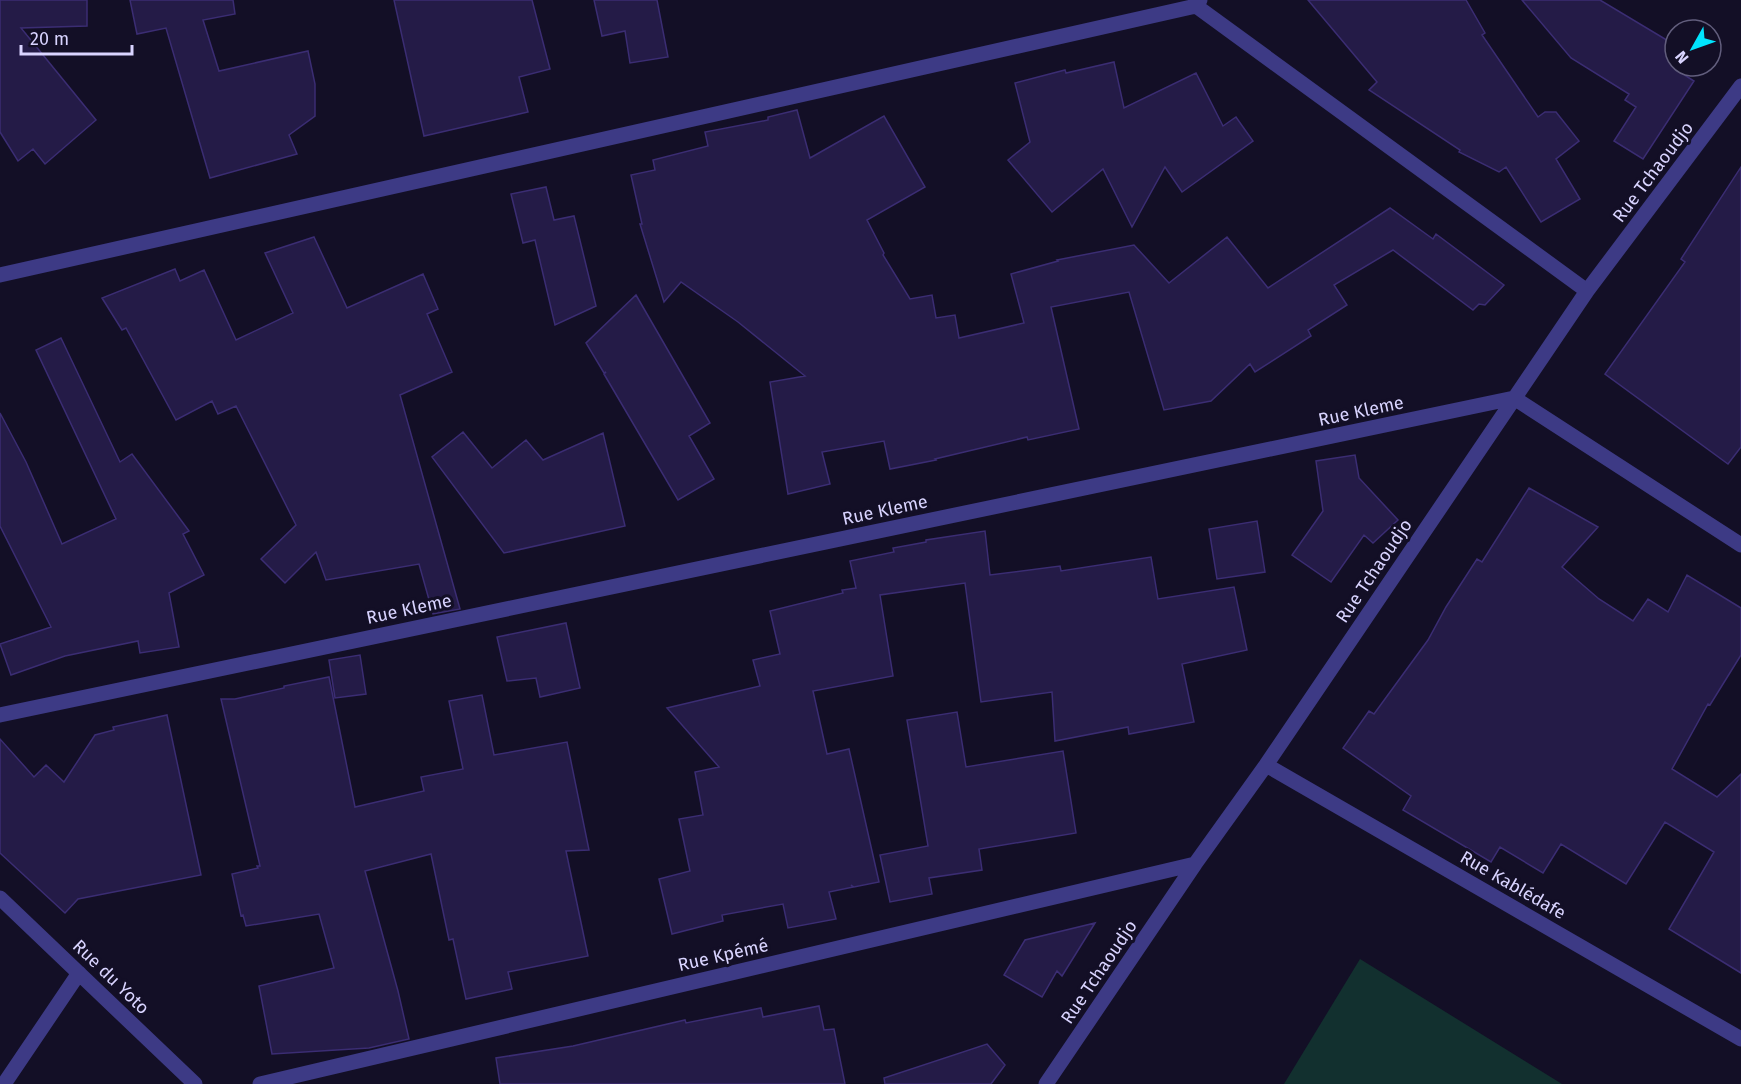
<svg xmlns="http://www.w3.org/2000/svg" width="1741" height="1084" viewBox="0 0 1741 1084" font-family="'Fira Sans',sans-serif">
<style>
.green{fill:#12302f}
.building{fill:#241b47;stroke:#3b2d73;stroke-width:1.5}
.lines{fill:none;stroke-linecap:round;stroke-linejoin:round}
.street{stroke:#3d3a85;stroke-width:15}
.labels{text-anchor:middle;stroke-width:6;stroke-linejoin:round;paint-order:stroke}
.street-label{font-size:18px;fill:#d9d4ff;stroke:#130f26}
</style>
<rect width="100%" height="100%" fill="#130f26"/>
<path class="green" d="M1360,959L1562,1084H1284Z"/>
<path class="building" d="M0,0H87V26L21,28L96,120L45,164L33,149L18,161L0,132Z
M130,0H233L235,14L203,20L219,71L308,51L315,84V116L289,135L297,154L210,178L166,28L137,34Z
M394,0H532L550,69L519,77L528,112L424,136Z
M594,0H657L668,57L630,63L625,31L602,36Z
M1308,0H1466L1485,33L1482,35L1538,117L1545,112H1556L1579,141L1556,159L1580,199L1541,222L1506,167L1499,172L1459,152L1460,150L1369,90L1377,82Z
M1522,0H1600L1675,45V69L1694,81L1643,159L1614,141L1636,107L1625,100L1629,94L1571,58Z
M1114,62L1124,108L1196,73L1223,126L1236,117L1253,141L1182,192L1165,167L1132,227L1103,169L1052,212L1008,160L1030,142L1015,83L1065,70L1066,73Z
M797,110L810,158L884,116L925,187L867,220L884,253L883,255L910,299L932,295L936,318L955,315L959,338L1024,323L1011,274L1058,261L1057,260L1134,245L1169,283L1227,237L1268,288L1390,208L1433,239L1436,234L1504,285L1485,305L1479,304L1473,310L1393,250L1334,285L1347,305L1308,330L1311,336L1255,372L1250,364L1211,401L1164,410L1129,292L1051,307L1079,429L1028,440L1027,437L935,459L936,460L890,469L884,441L822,452L830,484L788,494L770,382L805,376L738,322L681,282L664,302L640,224H642L631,175L655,170L653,160L708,146L705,132L768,120V117Z
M1741,167V447L1728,464L1605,374L1685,262L1681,259Z
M546,187L554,220L574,216L596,306L555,325L535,240L523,243L511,194Z
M314,237L347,308L423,274L438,309L427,314L452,372L400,395L460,609L433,614L419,564L326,580L316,552L285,583L261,559L296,525L236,406L218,414L212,401L176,420L126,328L122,330L102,298L175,269L180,281L204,270L236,340L293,313L265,253Z
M636,295L710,423L689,436L714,479L678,500L604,374L606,372L604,373L586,343Z
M61,338L120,462L132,454L189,531L183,534L204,575L169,593L179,647L140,653L138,641L65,656L11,675L0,644L51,627L0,526V413L26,462L62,544L116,519L36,350Z
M463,432L492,468L526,440L543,460L603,433L625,526L504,553L432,457Z
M1355,455L1359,478L1398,520L1373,543L1364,535L1331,582L1292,555L1323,511L1316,461Z
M1529,488L1598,527L1562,567L1599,599L1633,621L1648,599L1668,612L1687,575L1741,608V655L1710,705L1708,704L1672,769L1717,797L1741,774V973L1669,929L1714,852L1665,822L1626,884L1561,844L1543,873L1500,847L1491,862L1403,810L1411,796L1343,748L1369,711L1374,714L1428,640L1446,607L1477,559L1482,562Z
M1257,521L1265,572L1217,579L1209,529Z
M985,531L990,575L1060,566L1061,571L1151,557L1158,599L1234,587L1247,650L1182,664L1194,722L1129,734L1128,727L1055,741L1052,692L981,702L965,583L880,595L893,676L813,691L827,754L849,749L879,882L854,887L851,885L853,887L829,892L836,919L788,928L783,904L722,915L723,921L672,934L659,879L690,871L679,819L703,815L695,772L719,767L667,708L760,686L753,660L780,654L770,611L843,593L842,590L856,588L850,561L894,552L893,548L926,542V540Z
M566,623L580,688L540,697L536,678L507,681L497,637Z
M360,655L366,694L335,698L329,660Z
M329,677L355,807L424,791L421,777L463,769L449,701L482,695L494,755L567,742L589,850L566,851L588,956L508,972L512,989L466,999L453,939L449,940L431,854L365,871L398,991L409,1039L369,1048L272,1054L259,986L334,968L319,914L246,926L243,915L241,916L232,874L258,868L257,866H260L221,699H235L284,688V686Z
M957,712L966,767L1063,751L1076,833L979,849L982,870L929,878L932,894L890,902L880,855L928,846L907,720Z
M167,715L201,875L78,899L65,913L0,853V739L34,777L46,765L64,782L95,735L114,730L113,727Z
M1095,923L1062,976L1057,971L1042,997L1004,975L1025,940Z
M819,1006L824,1030L834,1029L845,1084H500L496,1058L573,1046L685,1020L686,1023L761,1008L763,1017Z
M987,1044L1005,1065L991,1084H885L884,1078Z"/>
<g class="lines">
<path class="street" d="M1196,6L1587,291
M0,275L1196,6L1200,0
M0,715L1514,398L1741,545
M1266,765L1741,1039
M0,898L195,1084
M4,1084L79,973
M260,1084L1195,864
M1046,1084L1195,864L1266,765L1587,291L1741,86"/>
</g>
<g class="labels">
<g class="street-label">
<text transform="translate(1653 172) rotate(-53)" y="6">Rue Tchaoudjo</text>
<text transform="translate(1361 411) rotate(-12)" y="6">Rue Kleme</text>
<text transform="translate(885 510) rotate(-12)" y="6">Rue Kleme</text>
<text transform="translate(1374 571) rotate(-56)" y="6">Rue Tchaoudjo</text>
<text transform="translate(409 609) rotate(-12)" y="6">Rue Kleme</text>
<text transform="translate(1513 885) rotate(30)" y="6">Rue Kablédafe</text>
<text transform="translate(723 955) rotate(-13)" y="6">Rue Kpémé</text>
<text transform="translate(1099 972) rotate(-56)" y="6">Rue Tchaoudjo</text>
<text transform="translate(111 977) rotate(44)" y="6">Rue du Yoto</text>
</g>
</g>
<g transform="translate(1693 48) rotate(230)"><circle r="28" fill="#130f26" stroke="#625e7d" stroke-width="1.5"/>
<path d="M0-4.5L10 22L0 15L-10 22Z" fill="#00e5ff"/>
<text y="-9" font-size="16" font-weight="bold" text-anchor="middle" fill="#d9d4ff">N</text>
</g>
<path d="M21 45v9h111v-9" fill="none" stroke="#d9d4ff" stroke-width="3"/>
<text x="30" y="45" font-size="18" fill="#d9d4ff" stroke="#130f26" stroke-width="4.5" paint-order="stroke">20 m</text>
</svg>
